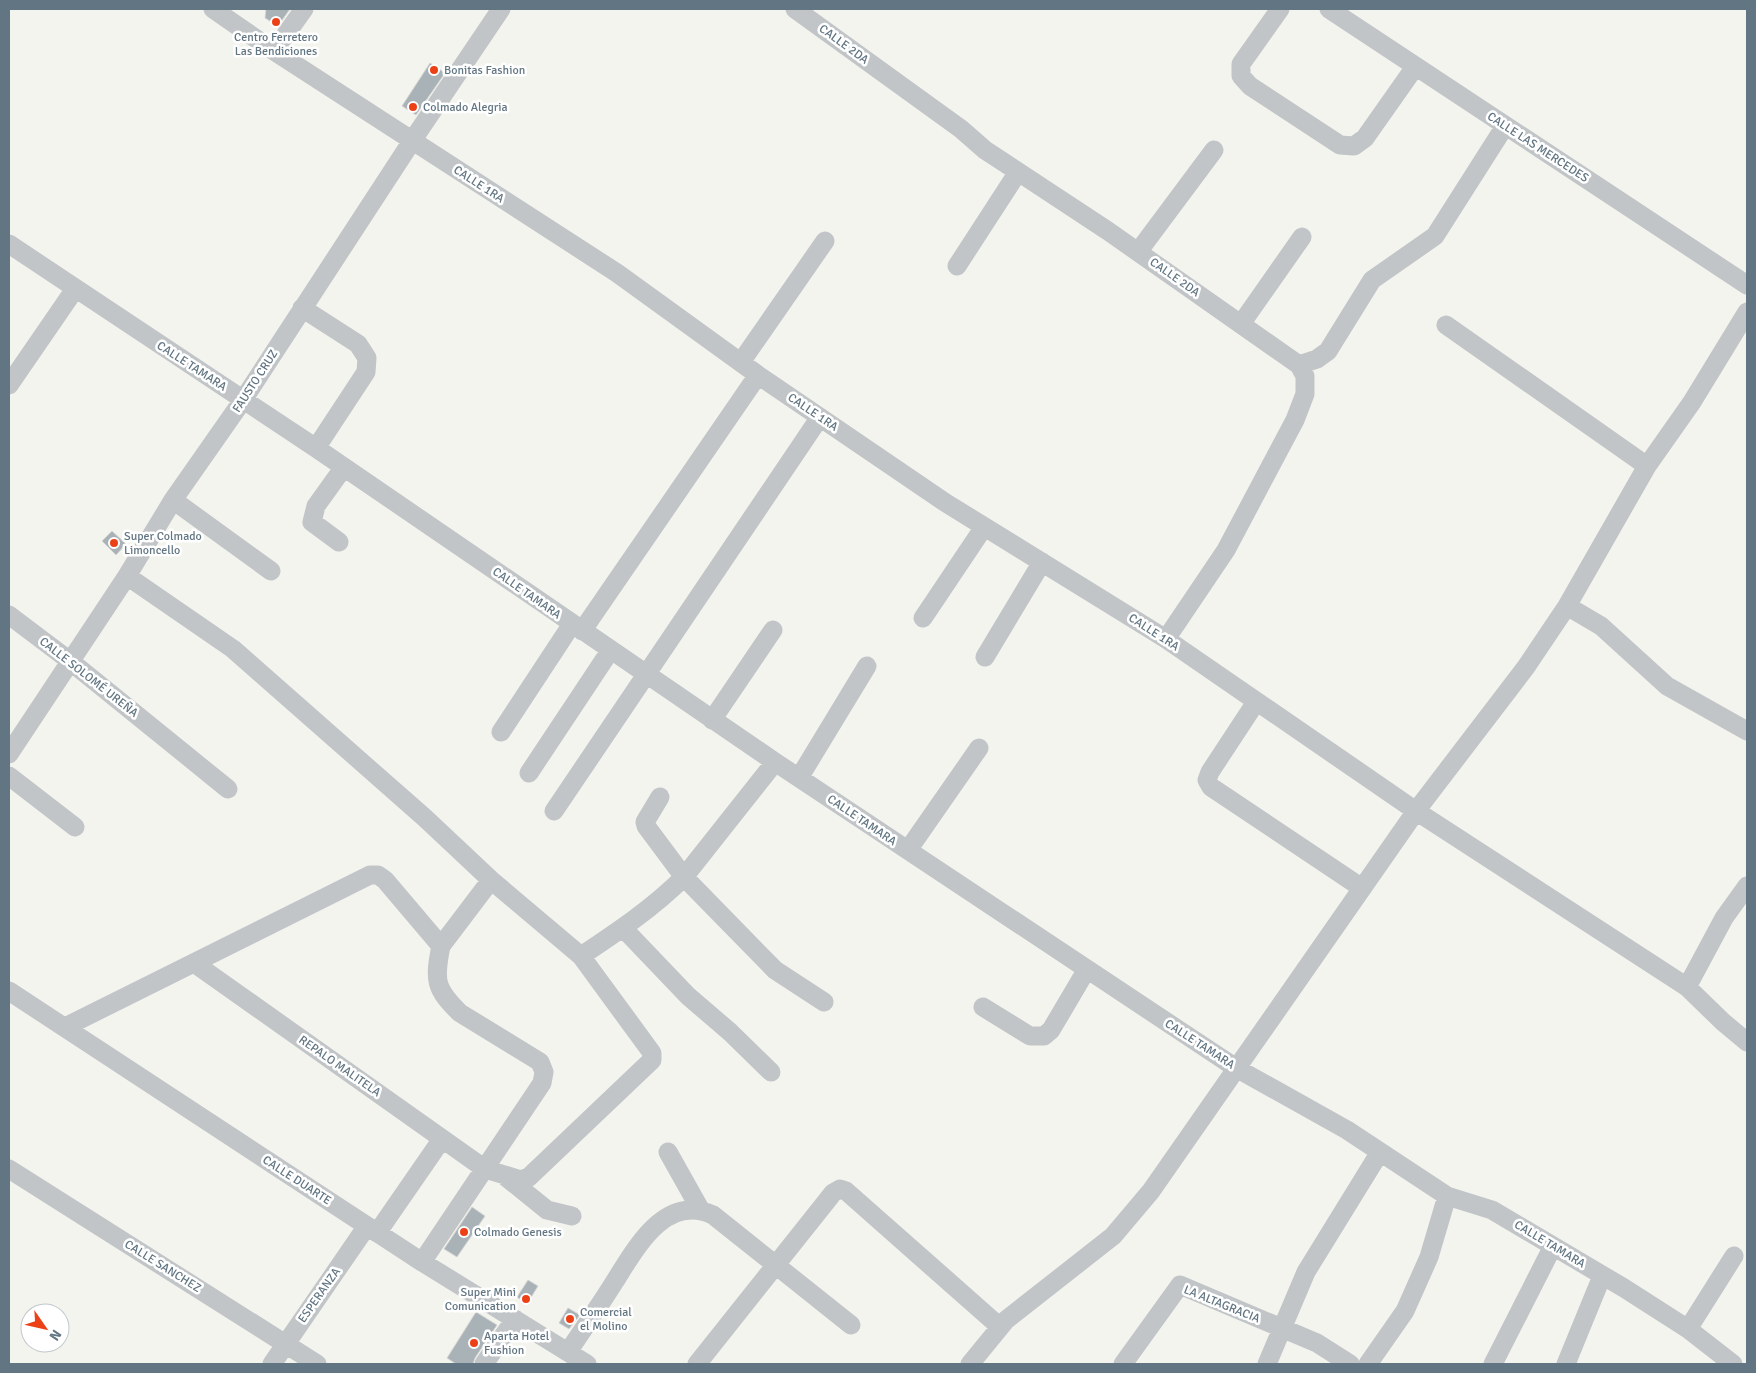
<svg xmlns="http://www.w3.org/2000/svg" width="1756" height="1373" viewBox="0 0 1756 1373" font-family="Signika,sans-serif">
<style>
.building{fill:#a9b2b6;stroke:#d5d5d3}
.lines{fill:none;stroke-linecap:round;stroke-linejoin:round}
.minor{stroke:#c1c5c8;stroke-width:19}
.poi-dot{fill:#ec4117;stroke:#fff;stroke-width:2}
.labels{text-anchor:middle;stroke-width:5;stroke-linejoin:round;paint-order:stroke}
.poi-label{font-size:12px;fill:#617582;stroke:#fff;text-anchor:start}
.street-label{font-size:12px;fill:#617582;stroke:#fff}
</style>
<rect width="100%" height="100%" fill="#f4f4ef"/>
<path class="building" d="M266,9H290L278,26L265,18Z
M430,63L445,73L416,115L402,106Z
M112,531L126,544L116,555L102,541Z
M472,1207L485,1216L457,1257L444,1249Z
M528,1280L538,1286L527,1304L517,1297Z
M568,1308L580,1315L569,1329L559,1323Z
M476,1312L497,1325L475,1358L473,1364H456L447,1358Z"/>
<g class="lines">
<path class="minor" d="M213,9L274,51L617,273L758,375L946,503L1166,639L1416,811L1687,987L1723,1022L1747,1042
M795,9L961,129L985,150L1108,231L1299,365L1305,376V394L1295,420L1226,550L1166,639
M1280,9L1241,64V76L1250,86L1340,145L1354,146L1365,138L1415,67
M1329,9L1747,285
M274,51L304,9
M9,244L316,448L775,762L1236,1068L1347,1130L1447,1196L1492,1210L1624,1288L1688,1329L1733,1364
M1138,252L1214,150
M957,266L1018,172
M302,308L358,344L367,358L366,372L316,448
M1241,324L1302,237
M1446,325L1647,466
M741,362L825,241
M1299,365L1317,359L1328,351L1372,280L1435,236L1505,126
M9,385L75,289
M173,500L271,571
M339,542L312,522L316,506L344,467
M127,576L233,649L425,818L491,880L581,956L652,1053V1060L529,1177L521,1180L485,1169L194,963
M1567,606L1601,626L1667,686L1747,731
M9,615L70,661L228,789
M923,618L984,527
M582,631L758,375
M985,657L1042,562
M1256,702L1210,772L1207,780L1211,787L1362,888
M712,720L773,630
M501,732L572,624
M9,754L127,576L173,500L243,400L412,141L501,9
M529,773L610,651
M9,776L75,827
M799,778L867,666
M660,797L645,822L646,826L684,877L775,970L824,1002
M554,811L820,417
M908,850L979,748
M623,928L688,996L730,1032L771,1072
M441,946L491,880
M581,956C617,932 653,908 684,877L775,762
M1687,987L1724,918L1747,886
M9,991L422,1262L587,1364
M983,1007L1030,1036H1044L1051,1030L1087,969
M65,1027L370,875H378L385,880L441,946C434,980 435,989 460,1013L540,1062L544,1072L542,1083L422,1262
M668,1152L700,1209
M9,1169L317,1364
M506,1177L547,1210L572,1216
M377,1233L442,1139
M1688,1329L1734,1256
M568,1352C584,1328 600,1305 615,1281C636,1248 665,1193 713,1215L851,1325
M272,1364L367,1226
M484,1364L515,1319
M697,1364L833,1193L840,1189L846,1191L1000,1327
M970,1364L1006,1320L1113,1236L1151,1191L1416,811L1526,667L1567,606L1647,466L1692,402L1747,312
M1123,1364L1180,1285L1317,1343L1350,1364
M1267,1364L1306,1272L1380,1152
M1368,1364L1405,1311L1429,1257L1447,1196
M1493,1364L1553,1246
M1566,1364L1602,1276"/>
</g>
<g class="poi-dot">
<circle cx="276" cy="22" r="5"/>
<circle cx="434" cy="70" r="5"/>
<circle cx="413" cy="107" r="5"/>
<circle cx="114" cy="543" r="5"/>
<circle cx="464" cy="1232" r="5"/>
<circle cx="526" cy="1299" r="5"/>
<circle cx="570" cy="1319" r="5"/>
<circle cx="474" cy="1343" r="5"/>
</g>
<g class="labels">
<g class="poi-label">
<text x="276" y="41" text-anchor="middle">Centro Ferretero<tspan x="276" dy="14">Las Bendiciones</tspan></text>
<text x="444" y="74">Bonitas Fashion</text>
<text x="423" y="111">Colmado Alegria</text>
<text x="124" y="540">Super Colmado<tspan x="124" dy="14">Limoncello</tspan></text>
<text x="474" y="1236">Colmado Genesis</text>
<text x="516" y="1296" text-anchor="end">Super Mini<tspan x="516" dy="14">Comunication</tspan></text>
<text x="580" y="1316">Comercial<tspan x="580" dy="14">el Molino</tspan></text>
<text x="484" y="1340">Aparta Hotel<tspan x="484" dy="14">Fushion</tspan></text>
</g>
<g class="street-label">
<text transform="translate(844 44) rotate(36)" y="4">CALLE 2DA</text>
<text transform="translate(1538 147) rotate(33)" y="4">CALLE LAS MERCEDES</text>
<text transform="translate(479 184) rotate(33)" y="4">CALLE 1RA</text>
<text transform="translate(1175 277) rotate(35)" y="4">CALLE 2DA</text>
<text transform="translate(192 366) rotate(33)" y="4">CALLE TAMARA</text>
<text transform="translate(255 381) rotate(-57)" y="4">FAUSTO CRUZ</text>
<text transform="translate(813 412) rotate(34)" y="4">CALLE 1RA</text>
<text transform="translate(527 593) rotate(35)" y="4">CALLE TAMARA</text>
<text transform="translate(1154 632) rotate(33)" y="4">CALLE 1RA</text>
<text transform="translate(89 677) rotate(38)" y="4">CALLE SOLOMÉ UREÑA</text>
<text transform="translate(862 820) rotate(34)" y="4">CALLE TAMARA</text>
<text transform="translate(1200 1044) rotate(33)" y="4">CALLE TAMARA</text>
<text transform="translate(340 1066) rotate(35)" y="4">REPALO MALITELA</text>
<text transform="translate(297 1180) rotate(33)" y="4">CALLE DUARTE</text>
<text transform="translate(1550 1244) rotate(31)" y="4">CALLE TAMARA</text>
<text transform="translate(163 1266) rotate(32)" y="4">CALLE SANCHEZ</text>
<text transform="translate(319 1295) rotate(-55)" y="4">ESPERANZA</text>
<text transform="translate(1222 1304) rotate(22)" y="4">LA ALTAGRACIA</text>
</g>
</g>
<rect width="1756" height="1373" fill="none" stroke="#617582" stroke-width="20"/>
<g transform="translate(45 1328) rotate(124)"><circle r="24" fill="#ffffff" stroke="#c0c8cd"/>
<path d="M0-4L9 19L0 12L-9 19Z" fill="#ec4117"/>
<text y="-8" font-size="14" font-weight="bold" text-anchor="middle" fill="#617582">N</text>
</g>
</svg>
